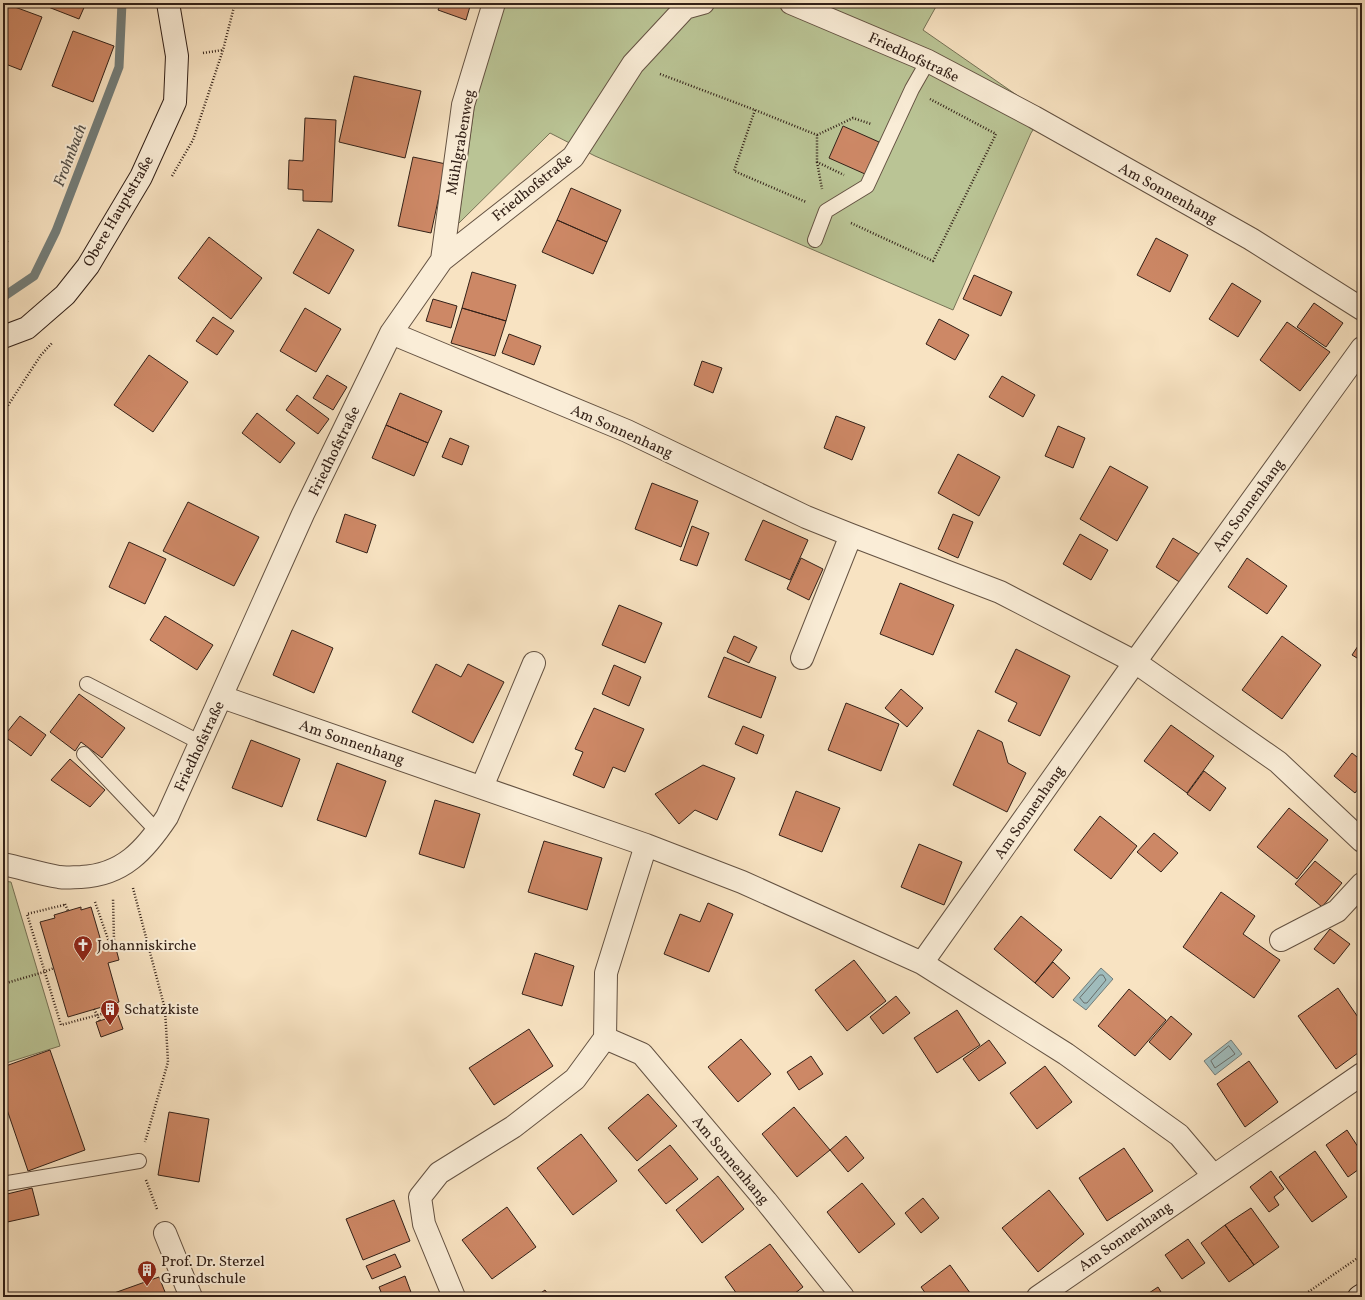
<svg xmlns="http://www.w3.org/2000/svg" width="1365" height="1300" viewBox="0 0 1365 1300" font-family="Vollkorn,serif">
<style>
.green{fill:#bac495;stroke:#767256}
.water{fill:#a0bcbc;stroke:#747e7a}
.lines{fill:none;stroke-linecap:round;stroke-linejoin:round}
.shore{stroke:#6a6e6a;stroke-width:1}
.stream{stroke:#747e7a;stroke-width:9}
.building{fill:#cd8866;stroke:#332118}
.lane-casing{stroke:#645242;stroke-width:16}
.street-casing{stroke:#645242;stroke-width:24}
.secondary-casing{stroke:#332118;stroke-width:24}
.path{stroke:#332118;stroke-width:2.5;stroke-dasharray:1 2;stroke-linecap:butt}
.lane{stroke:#faedd7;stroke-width:14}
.street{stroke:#faedd7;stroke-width:22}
.secondary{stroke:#faedd7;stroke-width:22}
.labels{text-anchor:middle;stroke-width:4;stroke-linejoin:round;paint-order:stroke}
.street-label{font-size:15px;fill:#332118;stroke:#faedd7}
.poi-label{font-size:15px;fill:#332118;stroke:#faedd7;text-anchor:start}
.water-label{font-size:16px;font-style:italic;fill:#545049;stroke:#faedd7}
</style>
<rect width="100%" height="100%" fill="#f8e3c2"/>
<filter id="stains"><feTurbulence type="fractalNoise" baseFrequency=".005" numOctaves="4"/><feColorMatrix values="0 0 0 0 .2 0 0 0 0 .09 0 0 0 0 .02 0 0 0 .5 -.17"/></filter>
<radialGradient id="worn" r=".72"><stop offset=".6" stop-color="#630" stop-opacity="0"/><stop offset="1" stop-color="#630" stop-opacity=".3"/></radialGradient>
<path class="green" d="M504,3H938L923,30L1044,114L1031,133L953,310L595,156L550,133L458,224L476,94Z
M3,881L11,882L60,1046L3,1064Z"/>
<path class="water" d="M1101,968L1113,979L1086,1010L1073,1000Z
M1231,1040L1242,1054L1215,1075L1204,1061Z"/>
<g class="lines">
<path class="shore" d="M1100,975H1103L1106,980L1087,1003H1084L1080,998Z
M1229,1046L1235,1054L1215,1068L1211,1061Z"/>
<path class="stream" d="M3,297L34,276L56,231L119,67L122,3"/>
</g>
<path class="building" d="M4,3L42,17L21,70L3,63Z
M38,3H86L79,19Z
M441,3H471L466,20L438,10Z
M73,31L114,46L93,102L52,86Z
M354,76L421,91L405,158L339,142Z
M305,118L336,120L332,202L303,201V190L288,189L289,160L303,161Z
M843,126L879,142L865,174L829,158Z
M413,157L446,164L431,233L398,226Z
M571,188L621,210L607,242L557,220Z
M557,220L607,242L593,274L542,252Z
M318,229L354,250L329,294L293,273Z
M3,232L8,242L3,245Z
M209,237L262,278L231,319L178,278Z
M1156,238L1188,255L1170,292L1137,275Z
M472,272L516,285L506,321L462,308Z
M974,275L1012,292L1001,316L963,299Z
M1232,283L1261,301L1238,337L1209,319Z
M433,299L457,306L451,328L426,321Z
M1314,303L1343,323L1326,347L1297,327Z
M305,308L341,329L316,372L280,351Z
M462,308L506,321L495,356L451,343Z
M213,317L234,331L217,355L196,341Z
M939,319L969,335L955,360L926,344Z
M1287,322L1330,352L1300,391L1260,360Z
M509,334L541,346L534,365L502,353Z
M149,355L188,382L153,432L114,405Z
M702,361L722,368L713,393L694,385Z
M327,375L347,387L333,410L313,398Z
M1002,376L1035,395L1023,417L989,397Z
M400,393L442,411L428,443L386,425Z
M297,395L329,419L318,434L286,410Z
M257,413L295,443L280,463L242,433Z
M836,416L865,427L852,460L824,448Z
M386,425L428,443L414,476L372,458Z
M1058,426L1085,438L1073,468L1045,456Z
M450,438L469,446L462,465L442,457Z
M958,454L1000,477L979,516L938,493Z
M1110,466L1148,487L1117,541L1080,519Z
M652,483L698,501L681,547L635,529Z
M188,502L259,537L234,586L163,551Z
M345,514L376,525L367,553L336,542Z
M953,514L973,522L958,558L938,549Z
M763,520L808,540L790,580L745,560Z
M692,526L709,533L697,566L680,560Z
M1080,534L1108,550L1091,580L1063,564Z
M1173,538L1199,554L1181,583L1156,567Z
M129,542L166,559L145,604L109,587Z
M801,558L823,569L809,600L787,589Z
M1247,558L1287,586L1267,614L1228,587Z
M900,583L954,605L933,655L880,634Z
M619,605L662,623L645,663L602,645Z
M165,616L213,645L197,670L150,640Z
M292,630L333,648L314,693L273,675Z
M734,636L757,647L749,663L727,652Z
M1282,636L1321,665L1282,719L1242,690Z
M1362,640V661L1352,655Z
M1016,649L1070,676L1040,736L1008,721L1017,703L995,692Z
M724,657L776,677L761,718L708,697Z
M436,664L461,677L468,664L504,682L473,743L412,712Z
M614,665L641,677L629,706L602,694Z
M901,689L923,708L907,727L885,708Z
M79,694L125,728L102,758L81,742L75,751L50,732Z
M846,703L899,724L881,771L828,750Z
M594,708L644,729L625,772L613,767L604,788L573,775L583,752L575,749Z
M20,716L46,735L31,756L4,736Z
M1171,725L1214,756L1187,793L1144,761Z
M743,726L764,735L757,754L735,744Z
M978,730L1002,742L1008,763L1026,773L1007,812L953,785Z
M251,740L300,759L282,807L232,788Z
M1352,753L1362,761V784L1355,793L1334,776Z
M70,759L105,790L90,807L51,780Z
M337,763L386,781L366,837L317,820Z
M703,765L735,778L717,820L695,810L679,824L655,794Z
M1204,771L1226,788L1210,811L1187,794Z
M796,791L840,808L822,852L779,835Z
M435,800L480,814L464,868L419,854Z
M1289,808L1328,840L1297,879L1257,847Z
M1100,816L1137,846L1111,879L1074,850Z
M1154,833L1178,853L1161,872L1137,852Z
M544,841L602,858L587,910L528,892Z
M919,844L962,862L944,905L901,887Z
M1315,861L1342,883L1322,907L1295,884Z
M1221,892L1255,916L1243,934L1280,960L1254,998L1183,947Z
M708,903L733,914L709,972L664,954L680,914L700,922Z
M81,907V910L91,907L103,948L115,945L119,960L108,963L119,1002L68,1017L40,922L55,918L54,915Z
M1021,916L1062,950L1035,983L994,949Z
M1330,929L1350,944L1334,964L1314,949Z
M535,953L574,966L562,1006L522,994Z
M854,960L886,1001L847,1031L815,990Z
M1053,962L1070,978L1053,998L1035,983Z
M1338,988L1362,1023V1050L1336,1069L1298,1016Z
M1129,989L1166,1020L1135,1056L1098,1026Z
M896,996L910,1013L883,1034L870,1017Z
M957,1010L980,1045L937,1073L914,1038Z
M118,1015L123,1029L101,1037L96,1022Z
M1171,1016L1192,1034L1170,1060L1149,1042Z
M529,1029L553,1066L494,1105L469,1068Z
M741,1039L771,1074L738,1102L708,1067Z
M989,1040L1006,1063L979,1081L963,1059Z
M50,1050L85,1150L28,1171L3,1098V1067Z
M811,1056L823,1074L799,1090L787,1072Z
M1249,1061L1278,1102L1245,1127L1217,1084Z
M1045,1066L1072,1102L1037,1129L1010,1093Z
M648,1094L677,1126L637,1161L608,1128Z
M794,1107L830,1150L797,1177L762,1134Z
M169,1112L209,1119L199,1182L158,1175Z
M1347,1130L1362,1153V1167L1348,1177L1326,1145Z
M581,1134L617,1181L573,1215L537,1168Z
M846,1136L864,1158L848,1172L830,1150Z
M670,1145L698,1179L666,1204L638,1170Z
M1124,1148L1153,1191L1107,1221L1079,1178Z
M1315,1151L1347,1197L1312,1222L1279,1177Z
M1271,1171L1284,1189L1274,1197L1279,1205L1269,1212L1250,1187Z
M718,1176L744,1209L702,1243L676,1210Z
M862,1183L895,1224L859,1253L827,1212Z
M32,1188L39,1215L3,1223V1195Z
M1049,1190L1084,1234L1038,1272L1002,1228Z
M923,1198L939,1218L921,1233L905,1213Z
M394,1200L410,1241L363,1260L346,1219Z
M507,1207L536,1247L492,1279L462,1240Z
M1251,1208L1279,1247L1254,1265L1225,1225Z
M1225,1225L1254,1265L1229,1282L1201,1243Z
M1188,1239L1205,1263L1182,1279L1165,1255Z
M770,1244L803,1287L790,1297H739L725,1277Z
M395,1254L401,1267L372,1279L366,1266Z
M950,1265L973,1297H928L921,1287Z
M405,1276L412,1295L408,1297H383L379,1287Z
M159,1277L167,1297H103Z
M1158,1287L1164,1297H1143Z
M545,1290L550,1297H535Z"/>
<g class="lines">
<defs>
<path id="lane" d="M815,240L826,211L867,186L912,89L928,61
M87,684L201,743
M84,754L157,831
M3,1182L8,1183L139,1161"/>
<path id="street" d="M791,3L928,61L1034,117L1251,239L1362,309
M442,260L463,105L494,3
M391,333L627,431L806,517L851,535L1000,592L1135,662L1278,762L1362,841
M802,658L851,535
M222,697L646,845L742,882L922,963L1066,1054L1179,1135L1213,1175
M482,787L534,663
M3,864C22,868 41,874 59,877C66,878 74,877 81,877C123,875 145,850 167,817L303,514L391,333L442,260L573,157L633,64L685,8L703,3
M1281,940L1337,911L1362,884
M922,963L1135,662L1362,348
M605,1038L642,1054L766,1201L843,1297
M165,1233L191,1297
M454,1297L424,1224L420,1197L439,1173L513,1127L575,1079L605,1038L606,973L646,845
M1038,1297L1362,1074"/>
<path id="secondary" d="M3,337L27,328L65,295L88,266L141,177L175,102L177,56L168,3
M1359,1297L1362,1295"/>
</defs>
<use href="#lane" class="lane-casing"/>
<use href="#street" class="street-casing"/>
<use href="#secondary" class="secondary-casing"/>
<path class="path" d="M203,53L223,50
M660,74L755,110L817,135V162L844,175
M755,110L734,171L806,202
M817,135L853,118L871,124
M817,162L822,189
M172,176L193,140L223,50L235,3
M851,223L933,261L996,134L930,99
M3,413L41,355L53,342
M133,888L165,1009L168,1062L145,1142
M95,902L109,942L114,940L113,898
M65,904L68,911
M64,905L27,914L61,1025L116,1010
M3,984L44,972L54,968
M94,1009L100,1021
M146,1180L157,1209
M1301,1297L1362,1255"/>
<use href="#lane" class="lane"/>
<use href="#street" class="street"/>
<use href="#secondary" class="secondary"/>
</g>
<defs>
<symbol id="church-pin" viewBox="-11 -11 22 30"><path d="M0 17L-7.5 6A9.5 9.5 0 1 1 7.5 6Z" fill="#8f2418" stroke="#faedd7"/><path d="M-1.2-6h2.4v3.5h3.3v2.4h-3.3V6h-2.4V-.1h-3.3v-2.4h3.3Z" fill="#fff"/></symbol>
<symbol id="building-pin" viewBox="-11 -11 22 30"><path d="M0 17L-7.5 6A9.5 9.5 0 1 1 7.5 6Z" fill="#8f2418" stroke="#faedd7"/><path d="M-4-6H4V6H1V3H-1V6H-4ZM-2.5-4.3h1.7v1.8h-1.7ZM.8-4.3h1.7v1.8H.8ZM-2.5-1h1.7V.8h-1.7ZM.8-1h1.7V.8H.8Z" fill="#fff"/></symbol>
</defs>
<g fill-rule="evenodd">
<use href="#church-pin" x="72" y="934" width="22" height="30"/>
<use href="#building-pin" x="99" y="998" width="22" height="30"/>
<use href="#building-pin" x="136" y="1259" width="22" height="30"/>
</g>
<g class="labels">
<g class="street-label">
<text transform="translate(914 57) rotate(25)" y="5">Friedhofstraße</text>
<text transform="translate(460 142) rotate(-80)" y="5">Mühlgrabenweg</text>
<text transform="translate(532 187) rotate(-39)" y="5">Friedhofstraße</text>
<text transform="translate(1168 193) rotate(29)" y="5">Am Sonnenhang</text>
<text transform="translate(118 211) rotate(-60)" y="5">Obere Hauptstraße</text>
<text transform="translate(622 431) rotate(24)" y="5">Am Sonnenhang</text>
<text transform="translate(334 451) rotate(-64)" y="5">Friedhofstraße</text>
<text transform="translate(1248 505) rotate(-54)" y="5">Am Sonnenhang</text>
<text transform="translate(352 742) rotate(19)" y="5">Am Sonnenhang</text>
<text transform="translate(199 746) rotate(-65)" y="5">Friedhofstraße</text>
<text transform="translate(1029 812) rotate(-55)" y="5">Am Sonnenhang</text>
<text transform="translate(731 1160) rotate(50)" y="5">Am Sonnenhang</text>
<text transform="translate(1125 1236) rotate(-35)" y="5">Am Sonnenhang</text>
</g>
<g class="poi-label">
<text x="97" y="950">Johanniskirche</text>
<text x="124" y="1014">Schatzkiste</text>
<text x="161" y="1266">Prof. Dr. Sterzel<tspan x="161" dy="17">Grundschule</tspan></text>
</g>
<g class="water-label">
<text transform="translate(69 155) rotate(-69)" y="6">Frohnbach</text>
</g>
</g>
<rect width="1365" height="1300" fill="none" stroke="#f8e3c2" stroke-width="16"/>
<rect x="4" y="4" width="1357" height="1292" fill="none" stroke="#332118" stroke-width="2"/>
<rect x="8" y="8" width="1349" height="1284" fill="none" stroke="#332118"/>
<rect width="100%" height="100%" filter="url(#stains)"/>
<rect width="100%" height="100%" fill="url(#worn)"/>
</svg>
